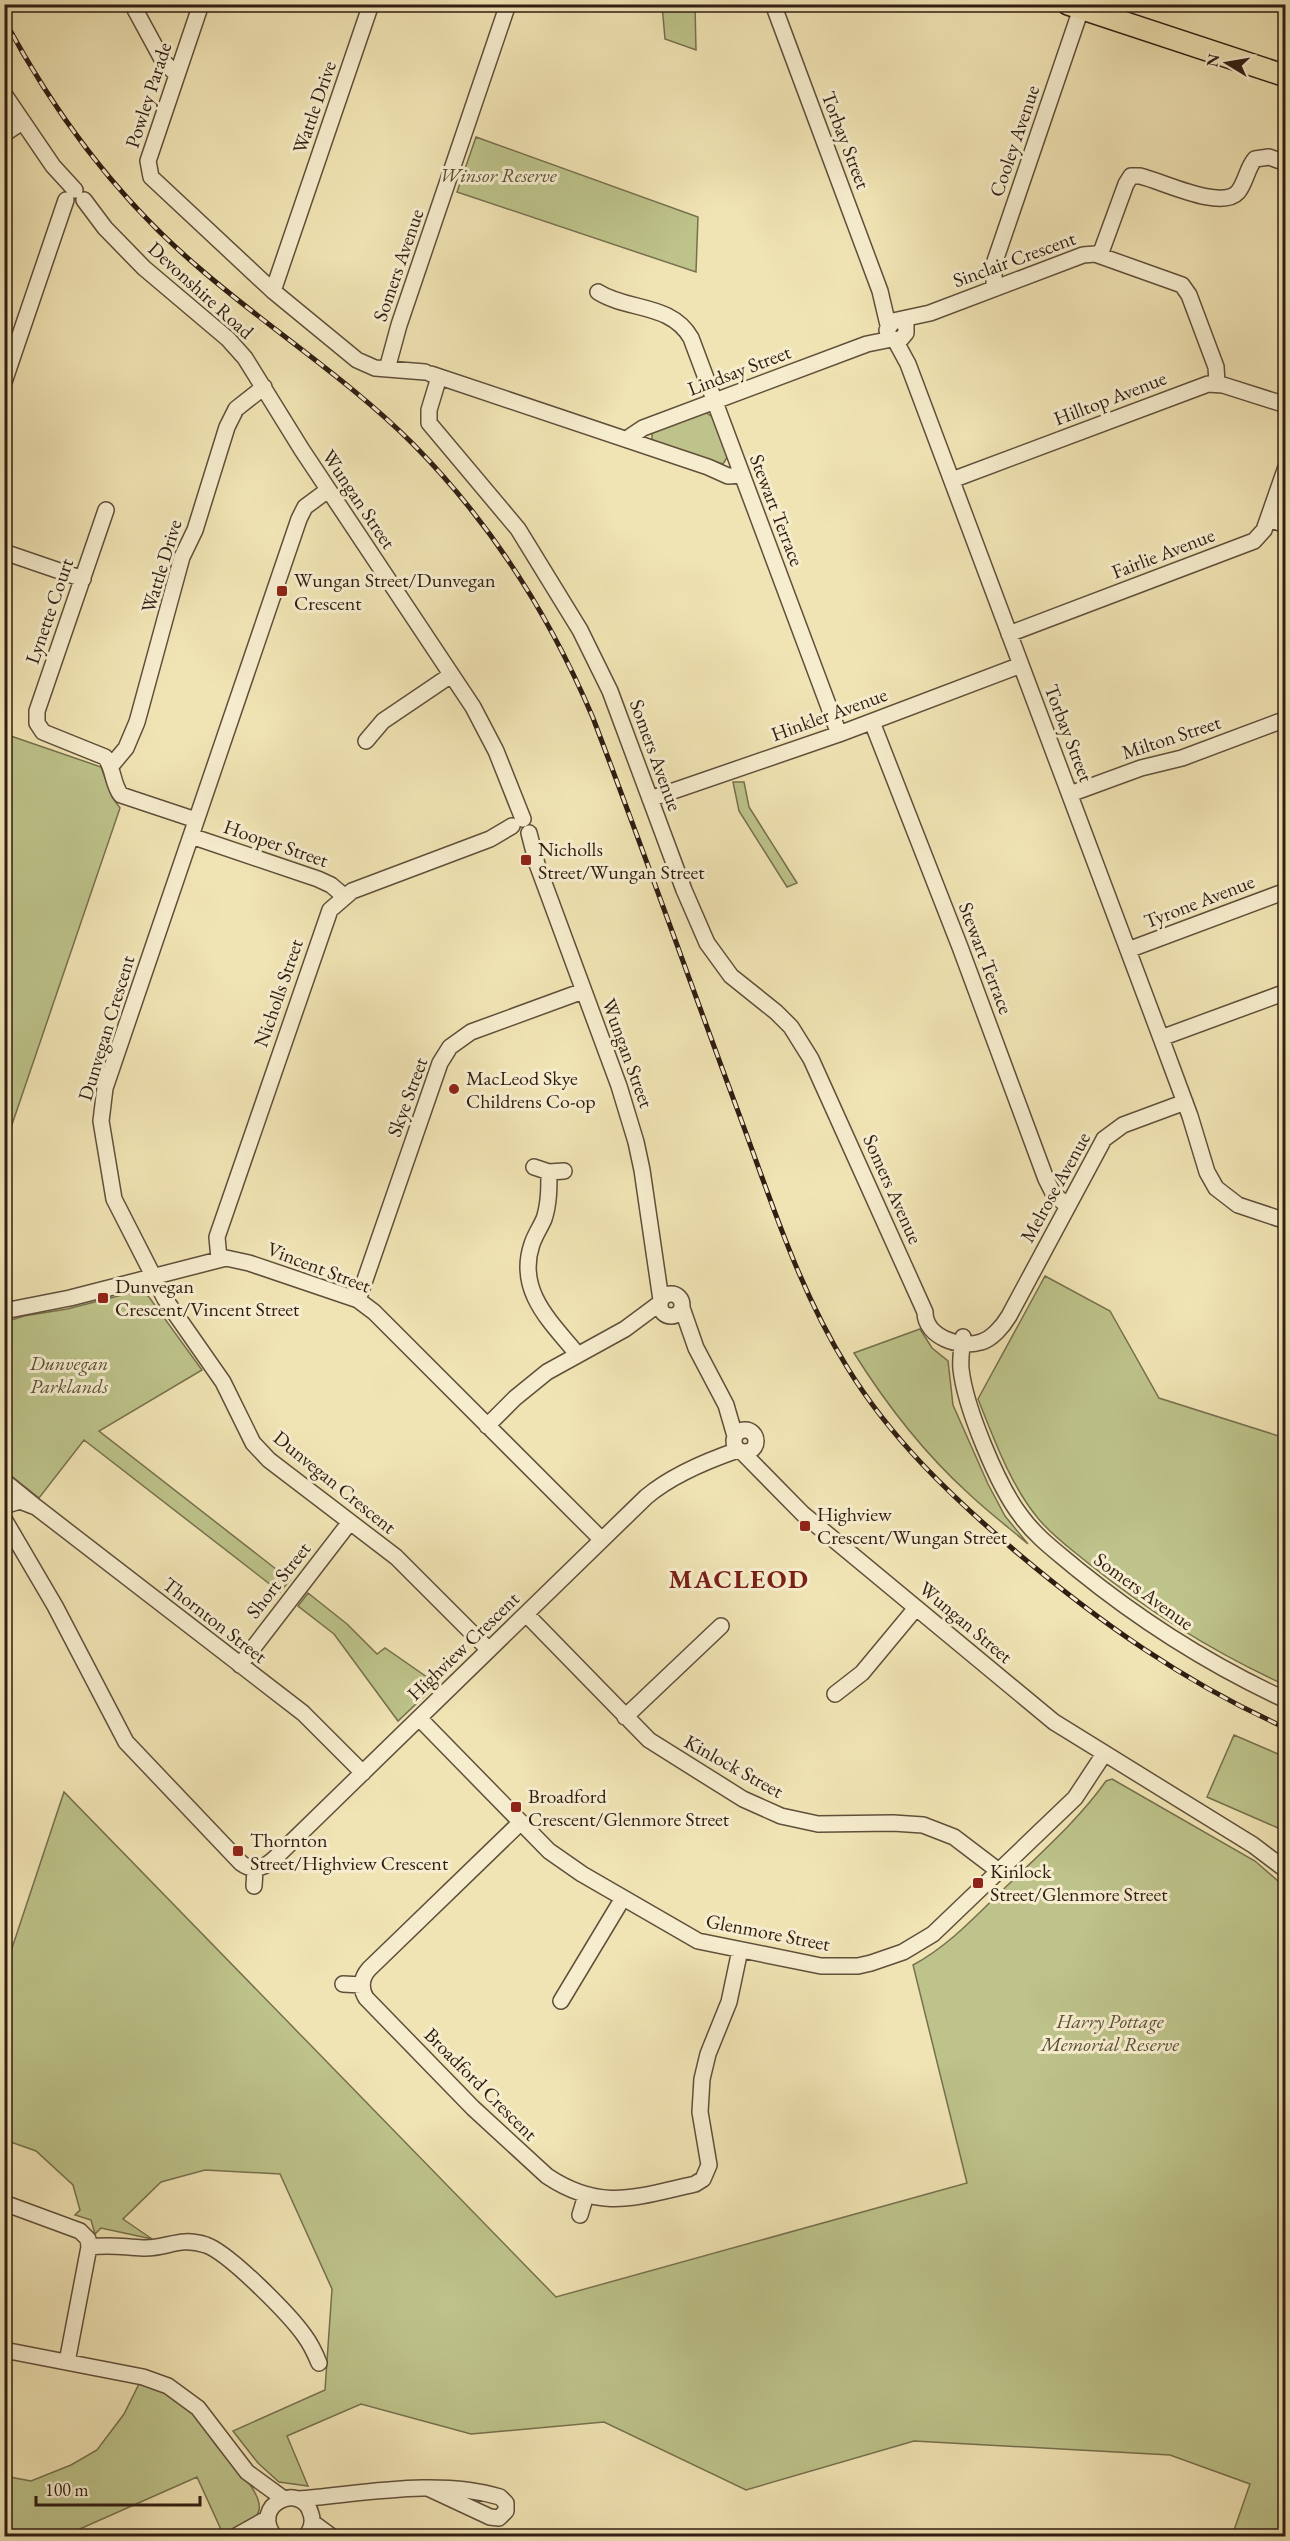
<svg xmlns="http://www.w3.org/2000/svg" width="1290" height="2541" viewBox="0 0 1290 2541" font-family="'EB Garamond',serif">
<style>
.green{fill:#bdc38a;stroke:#76704e;stroke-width:1.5}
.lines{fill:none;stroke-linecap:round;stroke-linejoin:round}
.minor-casing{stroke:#604f3b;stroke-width:18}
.highway-casing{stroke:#2f1d13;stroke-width:24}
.minor{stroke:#f6edce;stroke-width:15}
.highway{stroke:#f1e4b4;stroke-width:21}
.rail-casing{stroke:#2f1d13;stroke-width:5}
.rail{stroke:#f6edce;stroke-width:3;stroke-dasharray:9;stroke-linecap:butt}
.poi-dot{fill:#8f2418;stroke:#f6edce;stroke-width:2}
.labels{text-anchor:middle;stroke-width:6;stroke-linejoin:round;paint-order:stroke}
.street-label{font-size:20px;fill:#2f1d13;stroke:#f6edce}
.park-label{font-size:20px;font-style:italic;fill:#5a4f37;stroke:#f6edce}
.poi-label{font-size:20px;fill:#2f1d13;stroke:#f6edce;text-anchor:start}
.district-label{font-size:26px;font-weight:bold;letter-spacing:1.5px;fill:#7a1f14;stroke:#f6edce}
</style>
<rect width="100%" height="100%" fill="#f1e4b4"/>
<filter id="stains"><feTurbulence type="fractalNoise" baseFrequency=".00333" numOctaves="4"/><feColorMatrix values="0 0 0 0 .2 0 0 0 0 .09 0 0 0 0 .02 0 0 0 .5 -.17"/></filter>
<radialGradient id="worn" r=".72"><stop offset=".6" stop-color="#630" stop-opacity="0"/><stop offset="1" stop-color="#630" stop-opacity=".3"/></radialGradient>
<path class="green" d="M662,5H695L696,50L665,39Z
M476,137L698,217L696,272L457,192Z
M705,412L714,418L728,456L723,464L652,441V433L654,430Z
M5,734L101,767L112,797L120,808L5,1145Z
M733,782H744L749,807L797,883L787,887L739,811Z
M1045,1276L1110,1311L1159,1398L1285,1438V1685C1215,1653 1149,1612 1088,1563C1071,1549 1051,1535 1037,1517C1010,1484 994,1439 978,1399Z
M134,1292H142L149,1297L202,1370L99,1431L290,1580L280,1592L84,1440L39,1498L5,1471V1322L24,1316L67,1309Z
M920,1329L932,1348L948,1361L953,1405L988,1484L1005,1516L1028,1544C1008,1527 987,1511 968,1493C923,1452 886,1404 854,1353Z
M308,1593L347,1624L377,1654L385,1648L437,1684L398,1721L334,1634L298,1606Z
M1234,1735L1285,1757V1831L1207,1797Z
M1112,1779L1255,1861L1285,1887L1286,2519L1280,2536H1232L1250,2484L1170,2455L914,2441L746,2490L604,2422L471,2434L361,2404L287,2436L308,2486L279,2482L258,2463L233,2431L325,2390L332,2289L280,2174L205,2170L161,2182L123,2219L152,2239L101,2228L95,2234L91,2220L75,2215L80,2210L73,2185L36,2151L5,2140V1969L64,1792L556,2297L967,2183L913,1965C952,1944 980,1911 1011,1882C1045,1849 1079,1819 1106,1781Z
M140,2382C159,2388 181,2399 196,2414C204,2423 209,2436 216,2445C228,2460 263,2491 259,2510C256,2524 236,2533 224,2536L197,2477L64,2536H5L4,2476L31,2481L71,2465L97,2450L124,2414Z"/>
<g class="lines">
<defs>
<path id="minor" d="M132,4L163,61L177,75
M201,4L148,161L151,177L273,291L357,360L375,368L425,372
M773,4L880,291L888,325
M4,94L53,166L75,190
M4,134L22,122
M84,200L105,228L144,268L228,339L245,358L302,450L473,707L496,751L523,819
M1100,255L1126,184L1131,176H1140C1162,181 1221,211 1238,192C1246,182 1247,168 1255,159L1269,157L1286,163
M994,288V264L1081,9
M273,291L371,4
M598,292C628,311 671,303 691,338L839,734
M900,321L906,325V333L901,339C893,341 888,337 887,330L893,321L930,313L1083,255L1095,254L1182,285L1189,295L1216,367L1217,383
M895,340L908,364L1161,1038L1190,1116L1207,1172L1216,1188L1238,1205L1286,1221
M387,369L399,325L508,4
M431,374L708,467L728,476L741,475
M439,377L429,410V423L518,529L580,630L610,691L684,890L707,943L731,976L776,1012L791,1027L811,1059L925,1312C925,1337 960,1349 981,1342C992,1339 1003,1326 1009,1316L1104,1139L1123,1125L1185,1102
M4,382L66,200
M629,440L631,436L643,428L867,344L892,339
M952,480L1208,384L1223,385L1286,405
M328,490L305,507L299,519L105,1088L101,1121L114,1199L165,1299L223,1382L253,1443L269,1460L396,1557L489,1650
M106,510L37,711V723L43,732L105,757C114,768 112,784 121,795L196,820
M1268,519L1286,525
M4,552L83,579
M1009,634L1254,541L1264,530L1286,467
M872,722L960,947L1046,1179L1053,1193L1067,1206
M366,741L383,721L451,675
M111,766L126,748L137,722L182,557L195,530L227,427L236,409L264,387
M1070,794L1141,768L1182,758L1286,719
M650,799L839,734L1021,665
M529,833L537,864L619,1086L636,1142L642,1170L661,1300
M191,836L318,879L331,885L344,896
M1128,950L1286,891
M1161,1038L1286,992
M534,1167L549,1172L564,1171
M549,1172C549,1188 549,1204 544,1219C540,1228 535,1235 532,1244C516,1291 551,1322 578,1355
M219,1259L217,1237L330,910L352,891L490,839L512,826
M660 1305a11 11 0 1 1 22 0a11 11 0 1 1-22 0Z
M358,1300L440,1063L450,1047L471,1032L583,991
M682,1308L696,1348L726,1405L735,1436
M4,1311L70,1298L226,1258L249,1263L358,1300L374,1312L602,1540
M963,1337C962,1347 960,1358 961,1369C965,1406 997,1485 1021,1516C1036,1537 1057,1552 1077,1569C1141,1621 1210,1665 1286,1700
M487,1426L515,1398L547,1372L625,1329L660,1303
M734 1441a11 11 0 1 1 22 0a11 11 0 1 1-22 0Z
M742,1452L803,1514L1054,1722L1253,1845L1286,1870
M4,1481L36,1507L303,1713L363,1773
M4,1506L20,1501L33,1506
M4,1519L55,1606L126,1742L241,1863C253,1872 263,1869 274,1859L646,1497C672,1475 706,1461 738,1450
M526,1614L649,1740L743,1799L781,1816L818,1824L893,1823L923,1825L954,1837L1000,1872
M240,1665L350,1522
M835,1694L862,1673L916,1608
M625,1717L721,1626
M419,1718L549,1851L582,1874L698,1941L821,1966H858L871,1963L903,1952L933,1934L1075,1798L1104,1754
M521,1822L369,1969C361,1978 360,1988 366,1998L473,2108L547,2176C601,2212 636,2197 695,2184L703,2179L709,2165L700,2112L702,2079L708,2054L729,2002L740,1950
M254,1886L255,1869
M343,1984L362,1985
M561,2001L623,1898
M4,2203L80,2231L88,2239L89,2247L67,2362
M580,2215L586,2195
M89,2247C111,2244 122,2247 143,2248C168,2249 178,2236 206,2245C229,2253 289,2314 304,2335C310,2343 315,2353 319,2363
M4,2350L143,2377L168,2386L198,2408L247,2472L284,2499
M298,2499C361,2494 438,2478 500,2497L506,2503V2511L499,2518L490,2517L430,2489
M312,2522L331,2536
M236,2536L268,2518
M274,2536C250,2504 302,2481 311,2514C314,2523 311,2530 306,2536"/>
<path id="highway" d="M1068,4L1286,76"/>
</defs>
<use href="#minor" class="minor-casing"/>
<use href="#highway" class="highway-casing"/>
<use href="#minor" class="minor"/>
<use href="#highway" class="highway"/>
<defs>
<path id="rail" d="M4,19C54,113 117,198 198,267C268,328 347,378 413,444C491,523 550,616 593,718C643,849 690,982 739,1114C771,1200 798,1288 847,1367C891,1439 950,1495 1014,1550C1098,1621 1185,1683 1286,1728"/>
</defs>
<use href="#rail" class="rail-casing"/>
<use href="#rail" class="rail"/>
</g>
<g class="poi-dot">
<rect x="276" y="585" width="12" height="12" rx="3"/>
<rect x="520" y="854" width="12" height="12" rx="3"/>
<circle cx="454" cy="1089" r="6"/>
<rect x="97" y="1292" width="12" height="12" rx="3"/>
<rect x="799" y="1520" width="12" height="12" rx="3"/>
<rect x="510" y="1801" width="12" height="12" rx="3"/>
<rect x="232" y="1845" width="12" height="12" rx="3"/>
<rect x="972" y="1877" width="12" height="12" rx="3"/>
</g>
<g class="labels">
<g class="street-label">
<text transform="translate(148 95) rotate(-72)" y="7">Powley Parade</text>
<text transform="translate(314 107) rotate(-71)" y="7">Wattle Drive</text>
<text transform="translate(846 140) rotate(69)" y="7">Torbay Street</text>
<text transform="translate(1014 141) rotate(-71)" y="7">Cooley Avenue</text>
<text transform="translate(1014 259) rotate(-20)" y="7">Sinclair Crescent</text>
<text transform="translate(398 265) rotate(-71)" y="7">Somers Avenue</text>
<text transform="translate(201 290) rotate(42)" y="7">Devonshire Road</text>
<text transform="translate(739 370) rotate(-21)" y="7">Lindsay Street</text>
<text transform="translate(1110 398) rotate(-21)" y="7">Hilltop Avenue</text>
<text transform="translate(359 499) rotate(56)" y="7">Wungan Street</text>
<text transform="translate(777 510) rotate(69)" y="7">Stewart Terrace</text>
<text transform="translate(1163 553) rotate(-21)" y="7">Fairlie Avenue</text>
<text transform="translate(161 566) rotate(-73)" y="7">Wattle Drive</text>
<text transform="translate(49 611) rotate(-71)" y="7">Lynette Court</text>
<text transform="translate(829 714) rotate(-20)" y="7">Hinkler Avenue</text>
<text transform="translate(1069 733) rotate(69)" y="7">Torbay Street</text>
<text transform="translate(1171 737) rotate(-18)" y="7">Milton Street</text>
<text transform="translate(656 755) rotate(70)" y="7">Somers Avenue</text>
<text transform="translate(276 843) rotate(19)" y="7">Hooper Street</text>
<text transform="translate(1199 901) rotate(-21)" y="7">Tyrone Avenue</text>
<text transform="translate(986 958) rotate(69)" y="7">Stewart Terrace</text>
<text transform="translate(278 993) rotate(-71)" y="7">Nicholls Street</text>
<text transform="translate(106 1028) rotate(-73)" y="7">Dunvegan Crescent</text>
<text transform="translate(628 1053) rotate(70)" y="7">Wungan Street</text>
<text transform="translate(407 1097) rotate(-70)" y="7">Skye Street</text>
<text transform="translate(1055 1187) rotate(-61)" y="7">Melrose Avenue</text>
<text transform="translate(893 1189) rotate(66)" y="7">Somers Avenue</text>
<text transform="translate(319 1267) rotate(21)" y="7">Vincent Street</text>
<text transform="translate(335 1482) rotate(39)" y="7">Dunvegan Crescent</text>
<text transform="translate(278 1580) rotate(-52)" y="7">Short Street</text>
<text transform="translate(1144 1591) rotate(36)" y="7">Somers Avenue</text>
<text transform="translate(215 1620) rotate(38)" y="7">Thornton Street</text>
<text transform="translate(966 1622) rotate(40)" y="7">Wungan Street</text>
<text transform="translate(463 1646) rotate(-44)" y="7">Highview Crescent</text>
<text transform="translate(734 1766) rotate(29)" y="7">Kinlock Street</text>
<text transform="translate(768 1932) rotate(11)" y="7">Glenmore Street</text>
<text transform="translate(481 2084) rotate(45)" y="7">Broadford Crescent</text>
</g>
<g class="park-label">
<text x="498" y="182">Winsor Reserve</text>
<text x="69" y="1370">Dunvegan<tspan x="69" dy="23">Parklands</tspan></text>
<text x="1110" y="2028">Harry Pottage<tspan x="1110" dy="23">Memorial Reserve</tspan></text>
</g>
<g class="poi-label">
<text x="294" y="587">Wungan Street/Dunvegan<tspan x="294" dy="23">Crescent</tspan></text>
<text x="538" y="856">Nicholls<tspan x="538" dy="23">Street/Wungan Street</tspan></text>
<text x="466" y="1085">MacLeod Skye<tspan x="466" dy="23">Childrens Co-op</tspan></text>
<text x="115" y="1293">Dunvegan<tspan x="115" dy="23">Crescent/Vincent Street</tspan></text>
<text x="817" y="1521">Highview<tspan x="817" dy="23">Crescent/Wungan Street</tspan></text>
<text x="528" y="1803">Broadford<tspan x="528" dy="23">Crescent/Glenmore Street</tspan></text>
<text x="250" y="1847">Thornton<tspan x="250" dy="23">Street/Highview Crescent</tspan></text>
<text x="990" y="1878">Kinlock<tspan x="990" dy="23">Street/Glenmore Street</tspan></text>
</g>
<g class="district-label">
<text x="739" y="1588">MACLEOD</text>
</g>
</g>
<rect width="1290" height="2541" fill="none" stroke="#f1e4b4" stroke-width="24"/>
<rect x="6" y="6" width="1278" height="2529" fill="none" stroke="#2f1d13" stroke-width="3"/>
<rect x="12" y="12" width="1266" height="2517" fill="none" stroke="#2f1d13" stroke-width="1.5"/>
<g transform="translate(1227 63) rotate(281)" stroke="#f6edce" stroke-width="4.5" paint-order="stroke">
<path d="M0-4.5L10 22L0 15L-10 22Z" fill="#2f1d13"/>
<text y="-9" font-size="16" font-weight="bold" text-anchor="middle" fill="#2f1d13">N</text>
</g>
<path d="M36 2496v9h164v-9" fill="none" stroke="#2f1d13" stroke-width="3"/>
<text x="45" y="2496" font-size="18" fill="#2f1d13" stroke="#f6edce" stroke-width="4.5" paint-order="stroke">100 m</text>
<rect width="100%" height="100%" filter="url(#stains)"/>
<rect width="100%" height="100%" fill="url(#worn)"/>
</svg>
